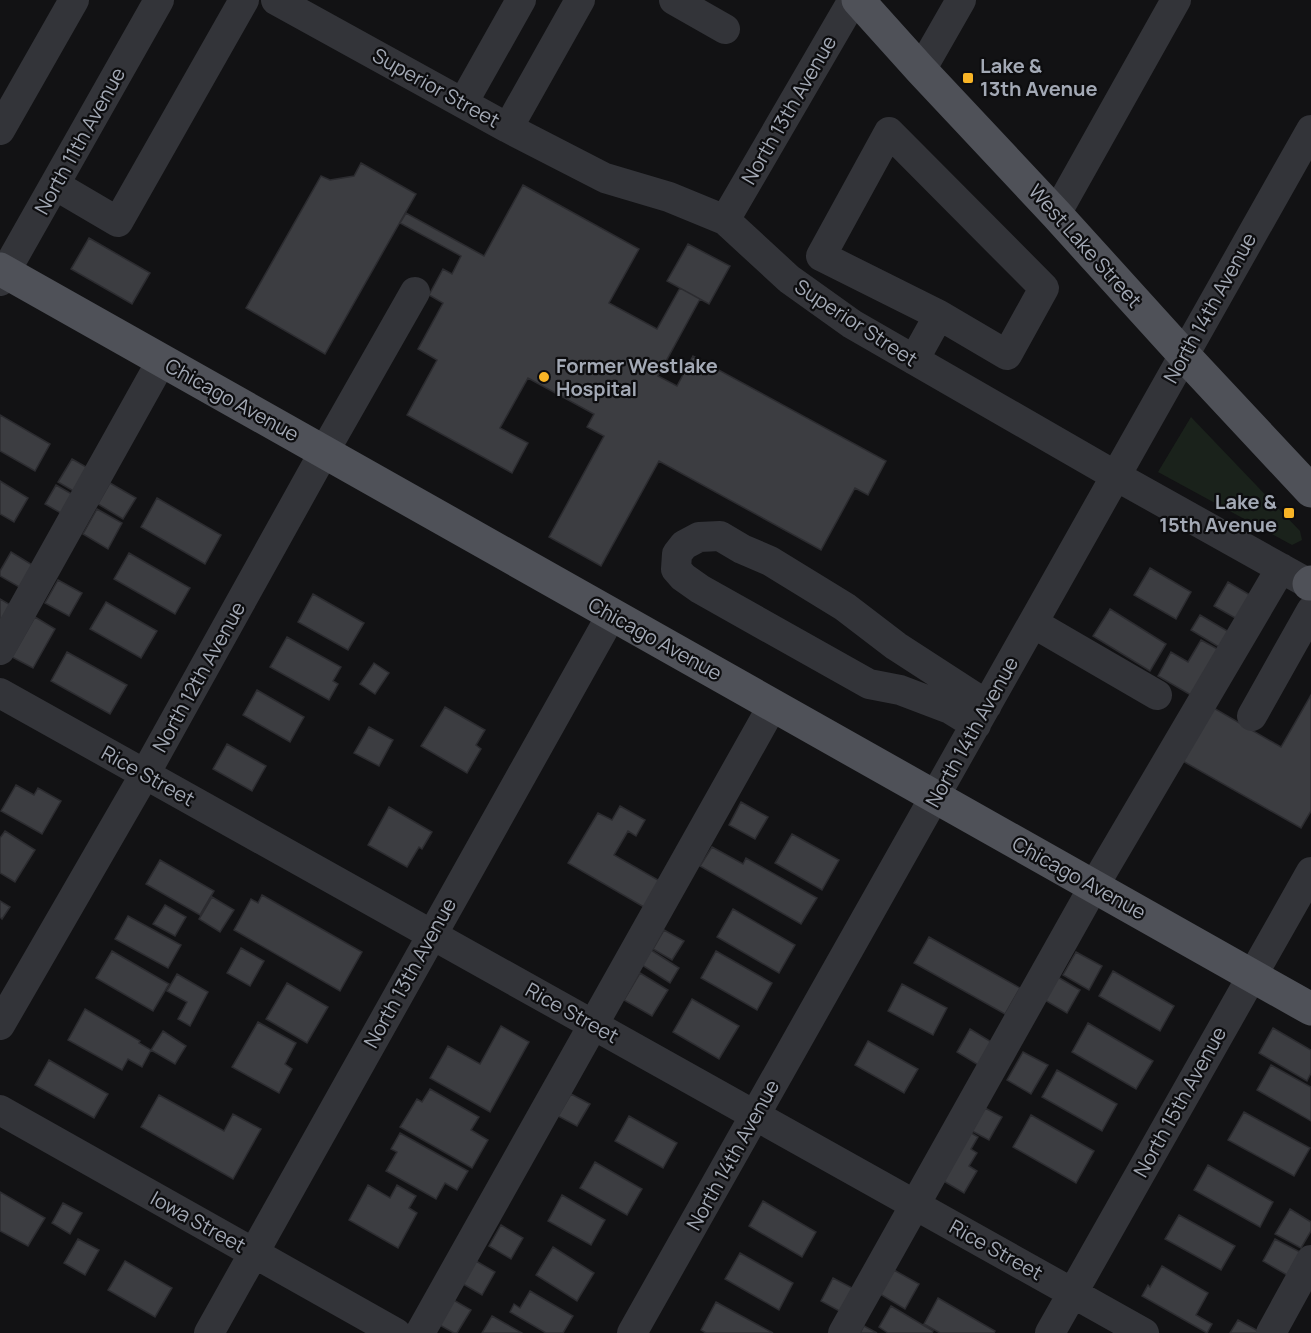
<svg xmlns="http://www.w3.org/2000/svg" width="1311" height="1333" viewBox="0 0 1311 1333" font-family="Manrope,sans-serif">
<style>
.green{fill:#1a221b}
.building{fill:#3c3d41;stroke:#2c2c30;stroke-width:1.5}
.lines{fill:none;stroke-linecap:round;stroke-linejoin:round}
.minor{stroke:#333439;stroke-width:30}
.major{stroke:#4f5158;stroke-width:33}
.poi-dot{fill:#f8b426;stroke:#0d0d0f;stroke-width:2}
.labels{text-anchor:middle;stroke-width:4.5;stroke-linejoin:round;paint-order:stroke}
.poi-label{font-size:20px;font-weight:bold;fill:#a3a9b5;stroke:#0d0d0f;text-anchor:start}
.street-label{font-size:20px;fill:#a3a9b5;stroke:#0d0d0f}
</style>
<rect width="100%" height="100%" fill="#121214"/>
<path class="green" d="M1191,417L1300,531L1302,540L1292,545L1158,472Z"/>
<path class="building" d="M361,163L416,194L325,354L246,308L321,176L330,180L354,176Z
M523,185L639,249L609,303L657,329L680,288L700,299L658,376L677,386L693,356L886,461L868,495L855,488L821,550L659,461L601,566L549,537L604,436L587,427L594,414L528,378L500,428L528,443L512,473L407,415L437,360L418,349L443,303L429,295L443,269L452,274L461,256L400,223L406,213L484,256Z
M89,238L150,273L132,304L71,269Z
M688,244L730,266L709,304L667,281Z
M0,415L50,444L35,471L0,451Z
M72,459L95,472L82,496L58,482Z
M0,481L28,498L14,522L0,514Z
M110,483L136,498L123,519L98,504Z
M56,485L77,497L66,516L45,504Z
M157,498L221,535L205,564L141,527Z
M97,509L122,523L108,549L83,534Z
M11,552L34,566L21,588L0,576V571Z
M129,553L190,588L175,614L114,579Z
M1150,568L1191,592L1176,619L1134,595Z
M58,580L82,593L69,616L45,603Z
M1228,582L1250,595L1237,619L1214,606Z
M313,594L364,623L348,650L298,622Z
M0,599L17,609L0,630Z
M106,602L157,631L141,658L90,629Z
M1110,609L1166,644L1150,671L1093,636Z
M1200,615L1229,632L1219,647L1191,630Z
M35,617L55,629L33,668L12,657Z
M287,637L341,667L333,681L338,684L329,700L270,667Z
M1201,640L1223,652L1196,698L1158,676L1171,652L1188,662Z
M67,652L127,685L110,714L51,681Z
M374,663L389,673L375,694L360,684Z
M257,690L304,717L290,742L243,715Z
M1311,695V811L1301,828L1181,760L1212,707L1281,747Z
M445,707L485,730L476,745L481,749L467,773L421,746Z
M369,727L393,740L379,766L354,753Z
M227,744L266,766L252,791L213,769Z
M16,785L34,795L38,788L61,801L42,834L1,811Z
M741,802L768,817L755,839L729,825Z
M620,806L645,820L636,836L628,831L614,855L665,884L649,910L568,863L598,813L612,820Z
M389,807L432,832L422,849L419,847L407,867L368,845Z
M5,831L35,850L15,882L0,873V838Z
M792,834L839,860L822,890L775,863Z
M712,847L743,864L746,858L817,898L801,924L700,866Z
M160,860L214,891L200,915L146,884Z
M262,895L362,952L340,991L234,930L251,899L258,903Z
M212,897L234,910L220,932L199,919Z
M0,901L10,907L2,919L0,917Z
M165,905L186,917L175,936L153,924Z
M733,909L795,945L779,973L717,937Z
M128,916L181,945L168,968L115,939Z
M664,930L684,941L672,960L653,949Z
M929,937L1020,988L1005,1014L914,963Z
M241,948L264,961L250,986L227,973Z
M651,950L679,968L670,983L642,965Z
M112,951L169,984L153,1011L96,978Z
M716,951L772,983L757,1010L701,978Z
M1076,952L1102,966L1089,990L1063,975Z
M1113,971L1174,1006L1160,1031L1099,996Z
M640,973L668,990L652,1016L624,1000Z
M177,974L208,992L190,1026L178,1019L187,1002L167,991Z
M1056,976L1080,990L1067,1013L1043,999Z
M287,983L328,1007L307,1043L266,1019Z
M902,984L947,1008L933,1035L888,1011Z
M692,999L739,1026L719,1059L673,1032Z
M85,1009L140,1041L139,1043L151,1050L142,1067L128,1059L122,1070L68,1040Z
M258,1022L296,1043L285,1064L292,1069L279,1093L232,1067Z
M1088,1023L1153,1061L1136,1089L1072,1052Z
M501,1026L529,1042L490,1112L430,1078L448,1046L480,1064Z
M1273,1028L1311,1050V1073L1307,1081L1259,1053Z
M970,1029L993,1043L980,1066L957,1052Z
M163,1031L186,1046L175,1064L151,1050Z
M868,1041L918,1069L904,1093L855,1065Z
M1023,1052L1048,1065L1031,1094L1007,1080Z
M49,1060L108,1094L94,1118L35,1085Z
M1271,1065L1311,1087V1121L1257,1090Z
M1057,1070L1117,1104L1102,1131L1042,1097Z
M430,1089L479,1117L471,1130L488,1140L472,1168L400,1127L417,1099L422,1102Z
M571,1094L590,1104L577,1126L558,1116Z
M159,1095L224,1131L233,1114L261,1129L233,1179L141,1127Z
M985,1108L1002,1117L989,1140L972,1131Z
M1244,1112L1310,1148L1294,1176L1228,1140Z
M1031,1115L1094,1151L1076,1183L1013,1147Z
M629,1116L677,1143L663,1168L615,1141Z
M968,1131L978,1137L971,1149L977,1153L969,1166L977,1171L964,1193L940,1179Z
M400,1133L468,1171L457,1190L445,1183L436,1199L386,1171L397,1152L391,1149Z
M595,1162L642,1189L627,1215L580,1188Z
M1208,1165L1273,1202L1260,1227L1194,1190Z
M368,1185L390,1198L397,1185L416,1196L409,1208L417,1213L398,1248L349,1220Z
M0,1192L45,1218L28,1246L0,1231Z
M562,1195L605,1220L591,1245L548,1221Z
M763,1201L816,1232L802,1257L749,1226Z
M63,1203L82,1213L70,1234L52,1223Z
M1290,1209L1311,1222V1231L1301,1248L1275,1234Z
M1179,1215L1235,1246L1221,1270L1165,1239Z
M501,1225L523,1238L511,1259L489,1246Z
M78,1239L99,1250L85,1275L64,1263Z
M1275,1239L1300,1252L1287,1275L1263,1261Z
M553,1247L594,1273L577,1301L536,1275Z
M740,1253L793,1283L779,1310L725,1279Z
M125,1261L172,1288L155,1317L108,1290Z
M476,1261L495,1272L482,1295L463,1284Z
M1162,1266L1208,1293L1196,1315L1212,1324L1207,1333L1142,1296L1148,1285L1150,1287Z
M894,1270L919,1284L905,1309L880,1294Z
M833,1278L856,1290L843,1313L821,1301Z
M530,1291L573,1316L563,1333H546L510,1312L514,1304L520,1308Z
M450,1298L471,1310L457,1333H454L436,1323Z
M938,1298L995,1331L994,1333H940L924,1324Z
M716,1302L773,1333H706L701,1330Z
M891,1306L933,1331L932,1333H888L879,1327Z
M492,1316L522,1333H482Z
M1238,1320L1260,1332V1333H1230Z
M864,1326L877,1333H860Z"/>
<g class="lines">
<path class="minor" d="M276,0L508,128L605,178L669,197L725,220L789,279L852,324L1116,476L1311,585
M674,0L725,29
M921,70L961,0
M463,103L521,0
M508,128L580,0
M0,130L74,0
M55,185L118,222L244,0
M1056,214L1176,0
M725,220L853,0
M0,281L159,0
M914,360L939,315L1007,355L1044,288L889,132L821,256L939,315
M1033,623L1157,695
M0,650L162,360
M0,693L1144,1333
M1252,716L1311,611
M976,725L950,709L900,690L869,684L700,589L683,577L676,569L677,554L684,545L699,537L720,536L742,549L770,561L845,607L896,646L987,705
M0,1025L145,774L324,452L415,292
M0,1110L396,1333
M209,1333L612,614
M420,1333L773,705
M632,1333L1311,130
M843,1333L1094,886L1281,568
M1050,1333L1311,872
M1271,1333L1311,1260"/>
<path class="major" d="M858,0L921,70L1056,214L1183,354L1311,491
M0,269L1311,1009
M1309,584L1311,582"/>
</g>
<g class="poi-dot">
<rect x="962" y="72" width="12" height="12" rx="3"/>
<circle cx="544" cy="377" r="6"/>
<rect x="1283" y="507" width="12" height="12" rx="3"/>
</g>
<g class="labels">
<g class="poi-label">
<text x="980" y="73">Lake &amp;<tspan x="980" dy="23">13th Avenue</tspan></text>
<text x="556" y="373">Former Westlake<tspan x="556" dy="23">Hospital</tspan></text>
<text x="1277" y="509" text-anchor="end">Lake &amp;<tspan x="1277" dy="23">15th Avenue</tspan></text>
</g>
<g class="street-label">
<text transform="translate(436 88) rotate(29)" y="7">Superior Street</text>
<text transform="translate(789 110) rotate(-60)" y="7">North 13th Avenue</text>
<text transform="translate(80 141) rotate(-61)" y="7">North 11th Avenue</text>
<text transform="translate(1085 246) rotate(48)" y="7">West Lake Street</text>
<text transform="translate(1210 308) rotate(-61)" y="7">North 14th Avenue</text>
<text transform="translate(856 323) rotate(33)" y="7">Superior Street</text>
<text transform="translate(232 400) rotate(29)" y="7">Chicago Avenue</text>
<text transform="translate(655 639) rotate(29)" y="7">Chicago Avenue</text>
<text transform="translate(199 677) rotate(-61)" y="7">North 12th Avenue</text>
<text transform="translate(972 732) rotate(-61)" y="7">North 14th Avenue</text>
<text transform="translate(148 776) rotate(29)" y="7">Rice Street</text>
<text transform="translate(1079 878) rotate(29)" y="7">Chicago Avenue</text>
<text transform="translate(410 973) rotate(-61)" y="7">North 13th Avenue</text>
<text transform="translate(572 1013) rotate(29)" y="7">Rice Street</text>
<text transform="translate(1180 1102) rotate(-61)" y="7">North 15th Avenue</text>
<text transform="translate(733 1155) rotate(-61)" y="7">North 14th Avenue</text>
<text transform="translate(198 1222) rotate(29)" y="7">Iowa Street</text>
<text transform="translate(996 1250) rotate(29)" y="7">Rice Street</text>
</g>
</g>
</svg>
